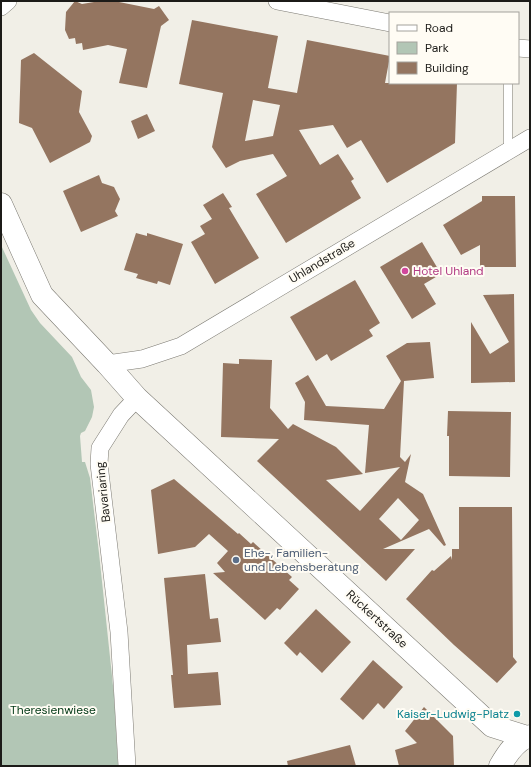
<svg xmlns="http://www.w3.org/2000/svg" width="531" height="767" viewBox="0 0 531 767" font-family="'DM Sans',sans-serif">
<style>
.green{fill:#b2c6b5}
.building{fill:#947560;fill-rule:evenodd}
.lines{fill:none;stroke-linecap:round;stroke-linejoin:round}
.lane-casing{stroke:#7c7a73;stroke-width:9}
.street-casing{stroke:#7c7a73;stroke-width:18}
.secondary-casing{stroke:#7c7a73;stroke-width:23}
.lane{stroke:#fff;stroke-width:8}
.street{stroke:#fff;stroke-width:17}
.secondary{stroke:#fff;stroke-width:22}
.hotel-dot{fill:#d1479c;stroke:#fffcf4;stroke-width:1.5}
.service-dot{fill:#5c6f8a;stroke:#fffcf4;stroke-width:1.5}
.culture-dot{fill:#0f9aa8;stroke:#fffcf4;stroke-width:1.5}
.labels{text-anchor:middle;stroke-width:4;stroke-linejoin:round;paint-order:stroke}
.street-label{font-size:12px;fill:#1c1b18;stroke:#fffcf4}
.hotel-label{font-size:12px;fill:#b23c85;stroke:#fffcf4;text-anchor:start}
.service-label{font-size:12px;fill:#4e5e75;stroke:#fffcf4;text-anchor:start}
.park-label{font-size:12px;fill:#003715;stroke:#fffcf4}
.culture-label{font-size:12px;fill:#0d838f;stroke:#fffcf4;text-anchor:end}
</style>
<rect width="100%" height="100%" fill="#f1efe7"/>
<path class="green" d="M1,245L31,310L40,323L72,357L81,377L91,390L94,407L92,417L85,431L81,433L80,436L82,462H85L90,478L99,553L114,695L118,766H1Z"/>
<path class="building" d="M75,1L82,4L100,1H114L154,9L159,6L169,20L161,26L147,88L119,83L127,49L108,45L83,50L82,43L76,44L75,38L69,39L65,30L66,12Z
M192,20L278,36L268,88L297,93L307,40L390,56L385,83H457L455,143L387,183L361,140L347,148L333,125L299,130L320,165L338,154L354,179L351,181L361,198L286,243L256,194L287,176L273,154L240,161L226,168L212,147L223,93L179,84ZM253,100L280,105L273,136L245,141Z
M34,53L82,91L79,112L92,136L90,142L50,163L32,128L19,123L21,60Z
M147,114L155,131L138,139L131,121Z
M99,175L102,183L114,187L120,199L115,211L118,216L81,232L63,191Z
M223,193L232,207L229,208L259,258L215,284L191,242L205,234L200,226L212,219L203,205Z
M482,196H515L516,267H480V245L461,255L443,225L482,201Z
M136,233L147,236V233L183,244L170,285L158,281L157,284L136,278L138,274L124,270Z
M422,242L441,274L424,284L436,304L412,319L380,267Z
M355,280L380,323L369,330L373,336L331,361L327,354L316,361L290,317Z
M514,294L515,382L471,383V322L490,354L509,342L483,295Z
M430,342L434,378L404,381L400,457L405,462L411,454L405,482L423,494L446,545L444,546L429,529L383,549H415L386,581L257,461L279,439L221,437L223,363L239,364V359L272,360L270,408L288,429L293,424L336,447L363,474L326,480L360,511L400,467L365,473L369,425L304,420L305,402L295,383L308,375L326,406L384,409L401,381L386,356L407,343ZM398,498L419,520L401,540L379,519Z
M448,411L511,412L510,477L449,476V436H447Z
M174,479L238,534L239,533L251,544L253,542L292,577L289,580L299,589L280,610L277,608L265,620L213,573L225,572L217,563L228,551L209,534L195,547L158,554L151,490Z
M459,507H512L513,657L517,662L497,683L454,645L406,599L432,570L434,571L451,556L452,560V549H459Z
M205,574L210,619L218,618L221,642L187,645L188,674L218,672L221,705L174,708L171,675H173L164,578Z
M316,609L351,642L322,673L300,652L297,656L284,643Z
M373,660L403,687L384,709L378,703L363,720L340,699Z
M424,707L453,736L454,766H399L395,750L417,743L405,731Z
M350,745L356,766H288L287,761Z"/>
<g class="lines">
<defs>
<path id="lane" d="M508,83V151"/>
<path id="street" d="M277,1L390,23
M1,7L8,1
M518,48L530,49
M107,364L142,359L181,346L530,138
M127,766L119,632L99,464L100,448L121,415L137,398"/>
<path id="secondary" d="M1,204L42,295L107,364L137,398L492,726L527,737
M500,766C507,754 516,740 530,736"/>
</defs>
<use href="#lane" class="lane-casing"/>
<use href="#street" class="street-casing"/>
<use href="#secondary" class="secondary-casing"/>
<use href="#lane" class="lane"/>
<use href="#street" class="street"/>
<use href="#secondary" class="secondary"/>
</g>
<circle class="hotel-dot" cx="405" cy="271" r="4"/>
<circle class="service-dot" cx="236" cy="560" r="4"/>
<circle class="culture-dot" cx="517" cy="714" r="4"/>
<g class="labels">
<g class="street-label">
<text transform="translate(322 261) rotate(-31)" y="4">Uhlandstraße</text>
<text transform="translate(103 492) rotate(-96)" y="4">Bavariaring</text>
<text transform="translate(377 619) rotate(43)" y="4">Rückertstraße</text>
</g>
<g class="hotel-label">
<text x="413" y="275">Hotel Uhland</text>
</g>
<g class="service-label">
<text x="244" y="557">Ehe-, Familien-<tspan x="244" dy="14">und Lebensberatung</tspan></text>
</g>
<g class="park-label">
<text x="53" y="714">Theresienwiese</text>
</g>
<g class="culture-label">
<text x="509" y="718">Kaiser-Ludwig-Platz</text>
</g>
</g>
<rect width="531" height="767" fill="none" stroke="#1c1b18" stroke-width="4"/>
<rect x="389" y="12" width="130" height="72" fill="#fffcf4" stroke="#a4a29c"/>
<rect x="397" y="25" width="20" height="6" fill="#ffffff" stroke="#a4a29c"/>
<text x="425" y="32" font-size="12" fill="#1c1b18">Road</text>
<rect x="397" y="42" width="20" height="12" fill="#b2c6b5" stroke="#a4a29c"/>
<text x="425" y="52" font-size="12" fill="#1c1b18">Park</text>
<rect x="397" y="62" width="20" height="12" fill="#947560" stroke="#a4a29c"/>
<text x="425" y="72" font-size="12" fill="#1c1b18">Building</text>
</svg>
